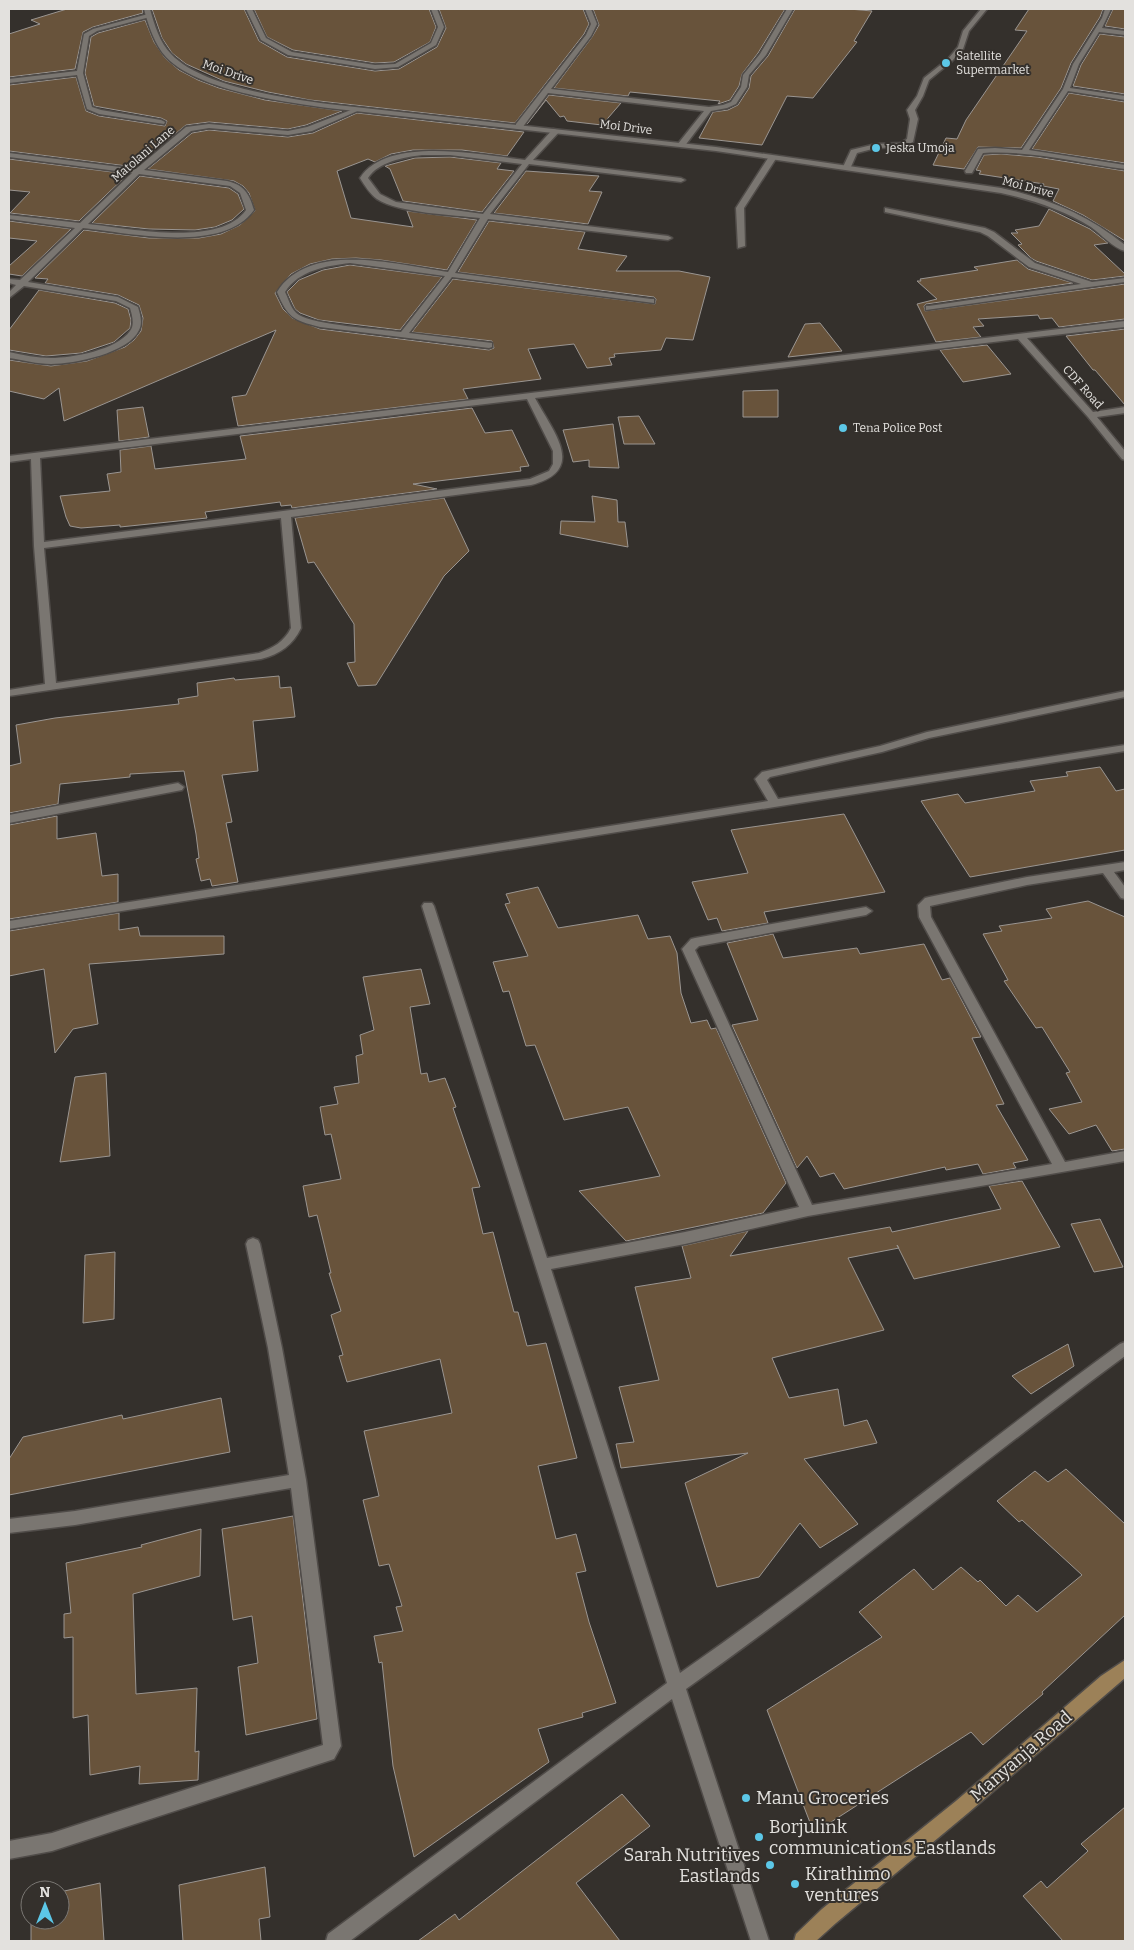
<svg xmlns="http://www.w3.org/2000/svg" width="1134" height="1950" viewBox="0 0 1134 1950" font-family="Bitter,serif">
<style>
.building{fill:#68533b;stroke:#9a9591}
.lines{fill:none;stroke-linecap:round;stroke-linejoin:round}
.minor-casing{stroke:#504c49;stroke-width:3}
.tertiary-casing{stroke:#504c49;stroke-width:3}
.secondary-casing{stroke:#504c49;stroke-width:3}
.minor{fill:#7a7671;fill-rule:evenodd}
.tertiary{fill:#7a7671;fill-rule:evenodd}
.secondary{fill:#9c8158;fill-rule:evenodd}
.poi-dot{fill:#5cc7e7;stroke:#34302c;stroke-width:2}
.labels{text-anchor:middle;stroke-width:4;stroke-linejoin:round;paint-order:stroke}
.far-poi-label{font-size:12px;fill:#e3e1de;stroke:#34302c;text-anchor:start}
.far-street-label{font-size:12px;fill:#e3e1de;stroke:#34302c}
.near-street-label{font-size:18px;fill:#e3e1de;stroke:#34302c}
.near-poi-label{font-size:18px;fill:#e3e1de;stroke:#34302c;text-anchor:start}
</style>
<rect width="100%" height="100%" fill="#34302c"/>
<path class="building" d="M67,9H142L143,13L93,27L83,32L75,69L9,77V34L40,24L31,20Z
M152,9H244L259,41L287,57L375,71L399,69L437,47L446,28L439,9H583L589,24L584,34L515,123L310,100L268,92L224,81L186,64L172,53L162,38Z
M254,9H429L436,27L430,42L394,62L375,63L293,50L267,37Z
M593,9H785L758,53L742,74L739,86L730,100L718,104L720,101L630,92L628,96L554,88L592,37L599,25Z
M795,9H849L872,11L854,41L857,42L813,98L787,96L762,145L699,138L713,112L728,110L738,105L749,88L751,76L768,56Z
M1029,9H1103L1100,17L1071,63L1061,88L1021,148L978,147L964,169L933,165L946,138L957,139L966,120L1027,31L1015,30Z
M1113,9H1125V29L1105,26Z
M145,20L154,42L165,58L179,70L198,80L219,88L265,100L342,111L306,125L288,129L209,122L186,125L135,167L9,151V85L76,77L86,111L99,116L165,126L167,121L161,118L94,106L85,73L91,37L98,33Z
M1100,34L1125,37V94L1073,86L1081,65Z
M1069,93L1125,102V163L1032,149Z
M549,95L621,103L602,125L567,121L564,116L560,117L546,100L527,124Z
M357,113L524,132L507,156L462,150H413L391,154L375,162L368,159L337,171L351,218L413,227L407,211L477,220L447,270L381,260L356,258L332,259L310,264L291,274L275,293L283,309L292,318L320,329L489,350L494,348L492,341L412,332L453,279L655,304L656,299L654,297L458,272L489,221L585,232L578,249L627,256L616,271H679L710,277L693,340L666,338L661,350L614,354L615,357L609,358L612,365L587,368L574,344L528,349L541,379L463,389L468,399L238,426L232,397L246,395L276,330L64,421L59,388L44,399L9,391V360L51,366L87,361L125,347L134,340L141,331L143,318L139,305L118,295L45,283L48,279L35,278L84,230L149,238H199L221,234L240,225L255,211L249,193L243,186L234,181L148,169L192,133L209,130L288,137L313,133Z
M1001,154L1037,157L1125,171V241L1083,215L1053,201L1059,189L1043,186L1044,184L979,174L981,171L976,170L984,155Z
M450,157L501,163L497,169L514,171L482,212L403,201L390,169L385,166L415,158Z
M9,159L128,174L79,221L10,213L30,192L9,190Z
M526,171L599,176L589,191L602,192L588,224L494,213Z
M140,176L229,188L238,194L244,209L232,220L215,227L195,230L149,229L92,223Z
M1049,209L1090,229L1108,243L1094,245L1125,274V276L1092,280L1036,261L1031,258L1018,245L1022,244L1011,233H1018L1015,230L1039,226Z
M9,221L71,229L22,276L9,274V266L37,241L9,238Z
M1017,260L1028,269L1073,283L926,304L924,306L925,311L1125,284V319L1059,327L1052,318L1040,319L1038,315L978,319L984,326L973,327L981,337L936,342L917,304L937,299L917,281H921L920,279L978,270L974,267Z
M350,265L442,277L400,330L319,320L300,313L295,309L287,292L299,280L323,270Z
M39,290L115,303L128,309L131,320L130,328L114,342L81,353L46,356L9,350V330Z
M820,323L842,351L788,357L805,324Z
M1125,329V405L1095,370H1093L1066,336Z
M987,345L1011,374L963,382L940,350Z
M778,390V417H743V391Z
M143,407L149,437L119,441L117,410Z
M472,408L485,433L512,430L529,466L520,467L521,471L413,484L437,489L292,508L291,505L281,506L280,502L205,512L207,518L120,527V525L81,528L70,526L66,517L60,496L110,491L107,474L121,472L120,450L151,446L155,469L246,459L240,436Z
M639,416L655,444H624L618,417Z
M613,424L619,468L589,467V460L573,462L563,430Z
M592,496L617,500L618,522H625L628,547L560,534L561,521L595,522Z
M444,498L469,551L444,576L376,685L358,686L347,663L355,662L354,624L314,562L308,563L295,518Z
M279,676L280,688L291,687L295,717L253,721L258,771L222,775L232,822L226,823L238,882L212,886L210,879L201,881L196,859L199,858L196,834L184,771L130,774V777L60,784L58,804L9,813V766L21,763L16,725L55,718L179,704L178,699L198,696L197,683L234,678L235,680Z
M1100,767L1116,791L1125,789V850L970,877L921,801L958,794L965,803L1035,791L1030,781L1068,776L1066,772Z
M844,814L885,892L764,912L768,923L722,931L717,918L708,920L692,882L748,873L731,830Z
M57,816V839L96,833L102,876L118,874V902L9,919V825Z
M538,887L558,928L638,915L648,939L670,936L677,953L681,993L691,1023L707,1020L711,1029L716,1028L786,1183L763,1213L626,1241L579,1191L660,1176L628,1107L564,1120L535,1045L526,1046L509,991L503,992L493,962L528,956L505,904L510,903L506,894Z
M1088,901L1125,917V1149L1112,1151L1096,1125L1069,1134L1049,1109L1082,1102L1066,1073L1070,1072L1042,1027L1036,1028L1004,981L1008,980L983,934L1002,931L999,926L1052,918L1046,909Z
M119,913V930L138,927L140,936H224V954L89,964L98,1024L73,1029L55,1053L44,969L9,976V931Z
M773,934L783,958L857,948L860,954L924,944L942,980L950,978L981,1037L972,1038L1004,1104L996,1105L1028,1160L1013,1163L1016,1168L983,1174L978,1164L946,1170L945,1167L844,1189L834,1173L820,1177L807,1156L797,1168L732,1025L758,1020L727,943Z
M421,969L430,1004L410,1007L421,1074L427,1073L429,1082L445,1078L456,1107L453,1108L480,1187L472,1188L483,1234L493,1232L514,1312H518L527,1346L546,1343L577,1458L538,1466L556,1539L576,1534L586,1571L576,1573L589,1622L616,1703L582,1713L583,1717L538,1729L549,1762L414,1857L393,1766L382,1662L379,1663L374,1636L403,1631L396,1607L402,1606L389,1564L379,1566L363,1500L379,1496L364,1431L452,1413L440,1359L347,1382L339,1356L343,1355L331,1315L341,1311L329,1273H331L317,1215L309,1217L303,1186L341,1179L331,1134L325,1135L320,1107L338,1104L334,1087L359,1083L356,1056L363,1054L360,1035L374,1030L363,977Z
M106,1073L110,1156L60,1162L75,1077Z
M1022,1181L1060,1247L914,1279L897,1245L899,1248L848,1258L884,1330L772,1358L789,1398L838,1389L844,1426L867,1420L877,1443L804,1459L858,1524L820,1548L800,1523L759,1577L717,1587L685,1483L748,1453L621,1468L616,1444L634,1442L619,1387L659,1380L635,1287L691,1278L682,1246L748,1231L730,1256L890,1227L892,1232L1001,1209L989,1186Z
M1100,1219L1123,1267L1094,1272L1071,1224Z
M115,1252L114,1319L83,1323L85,1255Z
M1068,1344L1074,1366L1031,1394L1012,1376Z
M221,1398L230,1452L9,1495V1459L23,1437L122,1415L123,1419Z
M1066,1469L1125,1524V1615L1042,1692L1043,1694L983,1745L971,1732L814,1833L767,1710L882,1637L859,1612L914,1569L933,1590L961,1567L978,1582L980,1580L1006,1606L1018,1595L1037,1612L1082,1575L1022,1520L1019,1522L997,1501L1035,1471L1048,1482Z
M293,1516L317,1719L246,1735L238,1667L258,1663L252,1616L233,1620L222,1529Z
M201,1529L200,1576L133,1594L136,1694L197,1688L195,1752L199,1751L198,1780L139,1784L140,1766L90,1775L88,1715L73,1718V1637L64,1638V1614L71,1613L66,1563L142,1547L141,1545Z
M622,1794L650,1826L576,1883L620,1941H418L455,1914L459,1920Z
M1125,1807V1941H1063L1023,1896L1041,1881L1047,1888L1088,1851L1081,1844Z
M265,1867L270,1917L259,1919L261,1941H183L179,1885Z
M100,1883L104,1941H31V1920H60V1892Z"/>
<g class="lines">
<defs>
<path id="minor" d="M246,9H252L266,38L292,52L375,65L395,64L431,43L438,27L431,9H437L444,27L436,45L398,67L375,69L288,55L261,40Z
M585,9H591L597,24L591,36L551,89L709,107L723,105L731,102L741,87L743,75L760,54L787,9H793L766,55L749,75L747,87L736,104L727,108L711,111L684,147H681L677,145L704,111L548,93L522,128H516V124L586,35L591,24Z
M981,9H987L969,31L963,49L952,61L929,80L923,96L915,110L918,119L913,142L902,147L876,148L857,153L850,169H844L843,167L851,150L876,144L900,143L907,139L910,119L907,110L917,96L924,78L948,59L958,47L963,31Z
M1105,9H1111L1102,28L1125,31V35L1099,32L1079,64L1070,88L1125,96V100L1068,91L1029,150L1125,165V169C1079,163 1031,150 983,153L972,173H966L965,171L978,149L995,148L1022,150L1063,89L1073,64L1102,18Z
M148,14L150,15V17L97,31L89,36L83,73L92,107L101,110L161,120L165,122L164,124L99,114L87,109L77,75L9,83V79L77,71L84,34L93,29Z
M356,108L362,109L312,131L288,135L209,128L191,131L144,170L227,181C244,185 249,193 254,210C223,254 130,233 83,228L28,282L118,297L138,307C140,314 143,323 139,330C129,353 74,364 51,364C37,364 23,360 9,358V352C23,355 37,358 51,358C72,358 117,350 130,331C135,325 132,315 130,308L116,301L24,286L9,298V292L16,285L9,283V279L20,280L75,228L9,219V215L80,223L132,173L9,157V153L136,169L186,127L209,124L288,131L307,127ZM139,174L230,186L240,193L246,210C219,248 128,228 88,224Z
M553,129L560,131L533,160L681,178L685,180L681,182L529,164L490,214L668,236L672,238L668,240L488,219L455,273L651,299H654V303L452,277L409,333L492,343V347L489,348L320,327C293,320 288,318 277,292C310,240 398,265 448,272L480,218C454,215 398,213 377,199C370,194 365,186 360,178C387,135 483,155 525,160ZM422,155H450L522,164L483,214L396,202L380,194L368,178C378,162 404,157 422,155ZM350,263L445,276L401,332C379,329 315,325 299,315C291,310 289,300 285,292C299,270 326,266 350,263Z
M770,155L777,157L744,208L745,246L738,248L736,208Z
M885,208L985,228L994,232L1035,263L1092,282L1125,278V282L926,310V306H929L1081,284L1029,267L988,236L980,232L885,212Z
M1125,321V327L1027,338L1093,412L1125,407V413L1097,417L1125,451V460L1122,459L1088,417L1018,339L535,398C553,432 588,470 531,485L291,517L301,628C293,645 280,654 261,659L9,696V690L45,684L34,546L31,459L9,462V456ZM527,399L553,451V464L549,471L530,479L44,542L40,458ZM281,518L291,628C284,642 273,648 259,653L56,683L44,548Z
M1125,691V697L929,738L882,752L770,777L767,780L778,799L1125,745V751L9,929V921L768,801L755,779L762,772L880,746L927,732Z
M178,783L184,787L182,790L9,823V815Z
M1125,862V870L1114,872L1125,887V899L1121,898L1103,873L1027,885L930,906L931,917L1065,1162L1125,1151V1161L808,1216L685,1244L551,1269L680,1673C831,1568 972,1452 1120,1344L1125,1342V1356C977,1465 836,1583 686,1689L769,1941H751L672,1699L350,1941H326L328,1934L667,1683L422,906L424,903H432L434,906L547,1258L685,1232L799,1207L682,949L691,939L695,938L866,907L872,911L866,915L699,946L695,950L812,1205L1052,1164L919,917L918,905L925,898L929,897L1027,877Z
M253,1238L258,1240L260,1244L282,1348L306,1480L341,1746L334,1759L328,1761L52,1851L9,1859V1841L52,1833L323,1745L291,1488L75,1525L9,1533V1519L75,1511L289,1475L268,1348L246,1244L248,1240Z"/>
<path id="tertiary" d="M144,9H150C154,24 160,43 171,54C202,87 285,98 328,104L716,147L1001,188C1047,198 1088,215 1125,245V251C1113,248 1101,234 1091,227C1063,210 1033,200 1001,193L716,151L328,108C284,102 197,90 166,57C155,45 148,25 144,9Z"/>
<path id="secondary" d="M1125,1660V1678L968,1813L836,1923L816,1941H794L796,1934L822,1909L956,1801L1101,1676Z"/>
</defs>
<use href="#minor" class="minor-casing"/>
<use href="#tertiary" class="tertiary-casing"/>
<use href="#secondary" class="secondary-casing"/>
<use href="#minor" class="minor"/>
<use href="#tertiary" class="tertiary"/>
<use href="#secondary" class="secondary"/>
</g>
<g class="poi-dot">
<circle cx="946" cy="63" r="5"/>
<circle cx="876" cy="148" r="5"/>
<circle cx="843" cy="428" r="5"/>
<circle cx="746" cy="1798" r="5"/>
<circle cx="759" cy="1837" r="5"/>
<circle cx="770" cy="1865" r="5"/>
<circle cx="795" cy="1884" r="5"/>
</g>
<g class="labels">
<g class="far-poi-label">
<text x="956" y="60">Satellite<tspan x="956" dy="14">Supermarket</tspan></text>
<text x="886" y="152">Jeska Umoja</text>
<text x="853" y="432">Tena Police Post</text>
</g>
<g class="far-street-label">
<text transform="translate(228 72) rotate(19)" y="4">Moi Drive</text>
<text transform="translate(626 127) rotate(7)" y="4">Moi Drive</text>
<text transform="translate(143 154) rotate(-41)" y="4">Matolani Lane</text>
<text transform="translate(1028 187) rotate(15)" y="4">Moi Drive</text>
<text transform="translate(1083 387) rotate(48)" y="4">CDF Road</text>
</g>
<g class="near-street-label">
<text transform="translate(1021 1756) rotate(-41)" y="6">Manyanja Road</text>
</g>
<g class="near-poi-label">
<text x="756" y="1804">Manu Groceries</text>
<text x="769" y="1833">Borjulink<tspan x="769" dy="21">communications Eastlands</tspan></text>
<text x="760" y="1861" text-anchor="end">Sarah Nutritives<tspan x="760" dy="21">Eastlands</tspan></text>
<text x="805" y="1880">Kirathimo<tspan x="805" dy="21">ventures</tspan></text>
</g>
</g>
<rect width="1134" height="1950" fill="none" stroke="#e3e1de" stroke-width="20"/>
<g transform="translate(45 1905)"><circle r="24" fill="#34302c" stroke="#7a7773"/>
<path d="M0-4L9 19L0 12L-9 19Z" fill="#5cc7e7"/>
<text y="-8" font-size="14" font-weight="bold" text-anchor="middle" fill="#e3e1de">N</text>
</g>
</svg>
